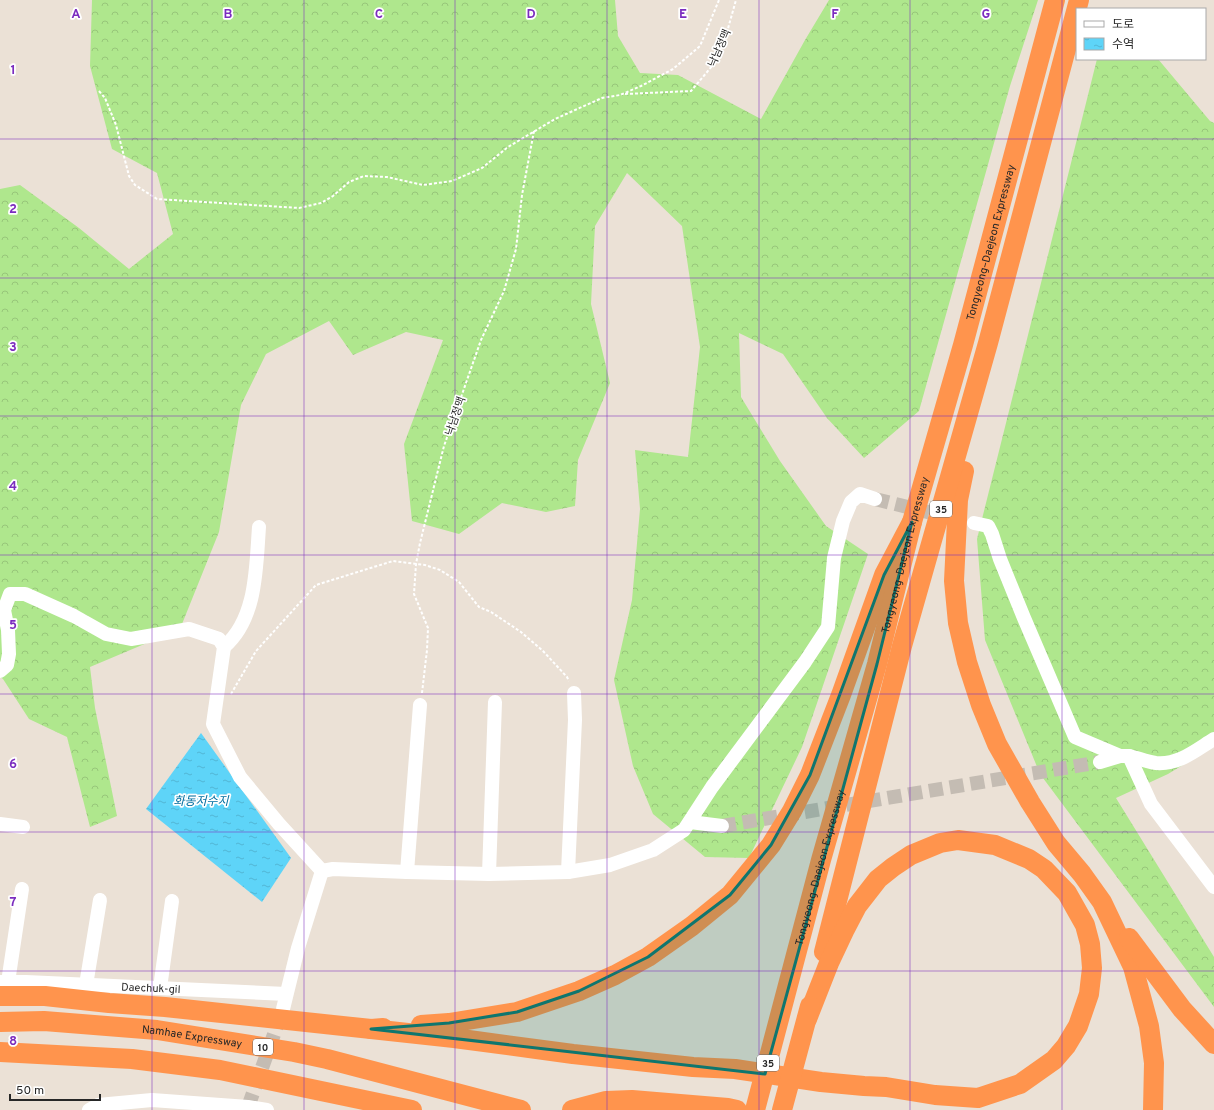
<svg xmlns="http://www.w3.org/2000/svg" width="1214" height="1110" viewBox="0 0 1214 1110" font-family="Overpass,'Noto Sans KR',sans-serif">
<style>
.forest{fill:url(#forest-crowns)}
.water{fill:url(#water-ripples)}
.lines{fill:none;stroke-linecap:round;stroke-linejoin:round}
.minor-tunnel{stroke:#c4bcb3;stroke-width:14;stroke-dasharray:14 7;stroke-linecap:butt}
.path{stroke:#fff;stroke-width:2;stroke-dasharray:3 2;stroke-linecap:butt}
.minor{stroke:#fff;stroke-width:14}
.highway{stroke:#ff944d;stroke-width:20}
.marked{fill:#0f766e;fill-opacity:0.2;stroke:#0f766e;stroke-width:3;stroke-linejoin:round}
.grid{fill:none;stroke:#7b2cbf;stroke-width:1;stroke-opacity:0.55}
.labels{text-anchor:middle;stroke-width:3.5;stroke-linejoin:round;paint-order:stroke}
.shield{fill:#fff;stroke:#686868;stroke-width:1}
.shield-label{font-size:10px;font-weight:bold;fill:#272727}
.street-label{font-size:11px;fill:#272727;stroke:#fff}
.water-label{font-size:12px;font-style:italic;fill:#026e9f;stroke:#fff}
.grid-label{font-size:13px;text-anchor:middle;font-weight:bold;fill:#7b2cbf;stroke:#fff;stroke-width:3.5;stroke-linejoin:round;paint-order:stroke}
</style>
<defs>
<pattern id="forest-crowns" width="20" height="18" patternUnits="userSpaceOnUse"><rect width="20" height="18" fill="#afe78d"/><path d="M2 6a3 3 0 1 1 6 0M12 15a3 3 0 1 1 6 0" fill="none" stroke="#97c67a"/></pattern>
<pattern id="water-ripples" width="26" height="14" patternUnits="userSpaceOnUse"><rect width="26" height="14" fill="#5ed4f8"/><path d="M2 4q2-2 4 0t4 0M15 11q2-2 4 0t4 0" fill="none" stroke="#52b6d5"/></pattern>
</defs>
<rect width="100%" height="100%" fill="#ebe1d6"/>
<path class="forest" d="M92,0H615L618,36L640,73L678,75L761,119L805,40L829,0H1038L1010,86L919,411L864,458L827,418L783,354L739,333L741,397L780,461L826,526L868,554L802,747L749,858L705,857L653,814L633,766L614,680L632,600L640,509L635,450L688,457L700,347L682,226L627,173L595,226L591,304L610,383L578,460L575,506L546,512L502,503L459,534L412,521L404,444L443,340L406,332L353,355L329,321L266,354L241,405L219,532L180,629L90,667L95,708L117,816L90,827L67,737L29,719L3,679L0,677V189L20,185L79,228L129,269L173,234L157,173L112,149L90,66Z
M1097,59H1158L1210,121L1214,123V746L1168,774L1116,798L1214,957V1007L1040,774L985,640L977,539Z"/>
<path class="water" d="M201,733L291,858L262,902L146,809Z"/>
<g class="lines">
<path class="minor-tunnel" d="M875,499L948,517
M722,826L1100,762
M248,1107L282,1012"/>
<path class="path" d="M99,91L105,98L116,125L129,176L135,185L157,199L299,208L321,203L333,196L349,182L364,176L387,177L423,185L452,181L482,168L508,147L555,119L602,98L620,95L641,86L673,69L700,46L719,0
M625,94L691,91L713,65L727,32L736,0
M422,693L427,650L428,628L414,594L416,564L420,543L444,446L481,340L504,291L516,249L522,195L534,131
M231,694L256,651L316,585L393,561L425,565L440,570L459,582L479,607L491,612L521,632L543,651L567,677L569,681"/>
<g class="minor">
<path d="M974,523L988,526L992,534L1000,559L1024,618L1075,737L1120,756H1129L1151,804L1214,887"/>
<path d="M224,647C257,619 256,567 259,527"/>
<path d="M0,671L7,665L9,654L8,630L4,610L10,594H25L74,616L106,634L131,639L189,629L219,639L224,647L213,724L240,777L279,824L322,871"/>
<path d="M1129,756C1138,758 1147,762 1156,763C1179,765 1196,750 1214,739"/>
<path d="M1100,762L1120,756"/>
<path d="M690,822L722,826"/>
<path d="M0,824L23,827"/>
<path d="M322,871L333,869L407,872L420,705"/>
<path d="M407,872L489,874L568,872L575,720L574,693"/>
<path d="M568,872L610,865L653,850L684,830L712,787L805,662L828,627L834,558L843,521L851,502L860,494L875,499"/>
<path d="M489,874L495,702"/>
<path id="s1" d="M0,982H26L286,994"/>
<path d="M8,982L22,889"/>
<path d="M86,985L100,900"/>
<path d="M160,988L172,901"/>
<path d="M283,1009L298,948L322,871"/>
<path d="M89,1110L98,1105L152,1100L248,1107L267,1110"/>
</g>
<g class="highway">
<path d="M964,471L958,500L954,581L958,623L967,662L981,705L997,744L1030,802L1056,843L1082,874L1102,902L1133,967L1149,1026L1154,1063L1153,1110"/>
<path d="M1129,938L1182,1009L1214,1044"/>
<path d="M824,952L902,646L988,343L1079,0"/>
<path d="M0,996H45L109,1003L165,1007L371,1029L383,1028"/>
<path id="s2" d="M0,1022L44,1021L157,1030L294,1052L327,1059L521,1110"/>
<path d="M421,1025L449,1023L517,1012L579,991L615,975L648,957L692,926L730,895L771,845L792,811L810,775L841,695L884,575L912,522"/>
<path d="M371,1029L454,1038L573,1054L693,1067L735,1069L821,1082L864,1086L886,1087L935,1095L978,1098L1020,1084L1054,1060L1066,1046L1078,1026L1089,994L1092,968L1090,944L1085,925L1067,893L1044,869L1029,859L995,845L958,840L940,843L911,855L893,867L878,879L857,906L845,929L829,963L807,1019"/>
<path d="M0,1052L132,1059L220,1070L412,1110"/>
<path d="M572,1110L606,1101L632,1100L728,1108L737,1110"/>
<path id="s3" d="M755,1110L821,860L877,664L912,522L963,345L1055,0"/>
<path d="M782,1110L810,1006"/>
</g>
</g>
<path class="marked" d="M912,522L877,664L765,1074L371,1029L449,1023L517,1012L579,991L648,957L730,895L771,845L810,775L884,575Z"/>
<path class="grid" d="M152,0V1110M304,0V1110M455,0V1110M607,0V1110M759,0V1110M910,0V1110M1062,0V1110M0,139H1214M0,278H1214M0,416H1214M0,555H1214M0,694H1214M0,832H1214M0,971H1214"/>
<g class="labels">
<g class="shield">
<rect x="930" y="501" width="22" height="16" rx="3"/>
<rect x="253" y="1039" width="20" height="16" rx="3"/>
<rect x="757" y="1055" width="22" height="16" rx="3"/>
</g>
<g class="shield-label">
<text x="941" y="513">35</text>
<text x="263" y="1051">10</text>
<text x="768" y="1067">35</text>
</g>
<g class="street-label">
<text transform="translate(719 48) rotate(-66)" y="4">낙남정맥</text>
<text dy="4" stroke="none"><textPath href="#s3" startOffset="899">Tongyeong–Daejeon Expressway</textPath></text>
<text transform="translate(455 416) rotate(-71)" y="4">낙남정맥</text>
<text dy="4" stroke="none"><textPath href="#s3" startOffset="575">Tongyeong–Daejeon Expressway</textPath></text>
<text dy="4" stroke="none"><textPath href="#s3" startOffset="251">Tongyeong–Daejeon Expressway</textPath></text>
<text dy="4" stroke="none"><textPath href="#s1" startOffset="151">Daechuk-gil</textPath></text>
<text dy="4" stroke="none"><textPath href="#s2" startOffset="193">Namhae Expressway</textPath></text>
</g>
<g class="water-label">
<text x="201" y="805">화동저수지</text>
</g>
</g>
<g class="grid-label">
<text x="76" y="18">A</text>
<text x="228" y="18">B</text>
<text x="379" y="18">C</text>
<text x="531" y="18">D</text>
<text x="683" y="18">E</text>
<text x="835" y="18">F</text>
<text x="986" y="18">G</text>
<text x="13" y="74">1</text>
<text x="13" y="213">2</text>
<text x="13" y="351">3</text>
<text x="13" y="490">4</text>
<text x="13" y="629">5</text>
<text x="13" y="768">6</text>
<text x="13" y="906">7</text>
<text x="13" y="1045">8</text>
</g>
<rect x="1076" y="8" width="130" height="52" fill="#ffffff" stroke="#a9a9a9"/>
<rect x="1084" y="21" width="20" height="6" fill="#ffffff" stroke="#a9a9a9"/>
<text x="1112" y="28" font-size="12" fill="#272727">도로</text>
<rect x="1084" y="38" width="20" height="12" fill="url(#water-ripples)" stroke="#a9a9a9"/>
<text x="1112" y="48" font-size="12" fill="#272727">수역</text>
<path d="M10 1094v6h90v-6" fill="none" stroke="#272727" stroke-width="2"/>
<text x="16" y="1094" font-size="12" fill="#272727" stroke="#ffffff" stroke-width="3" paint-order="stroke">50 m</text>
</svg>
